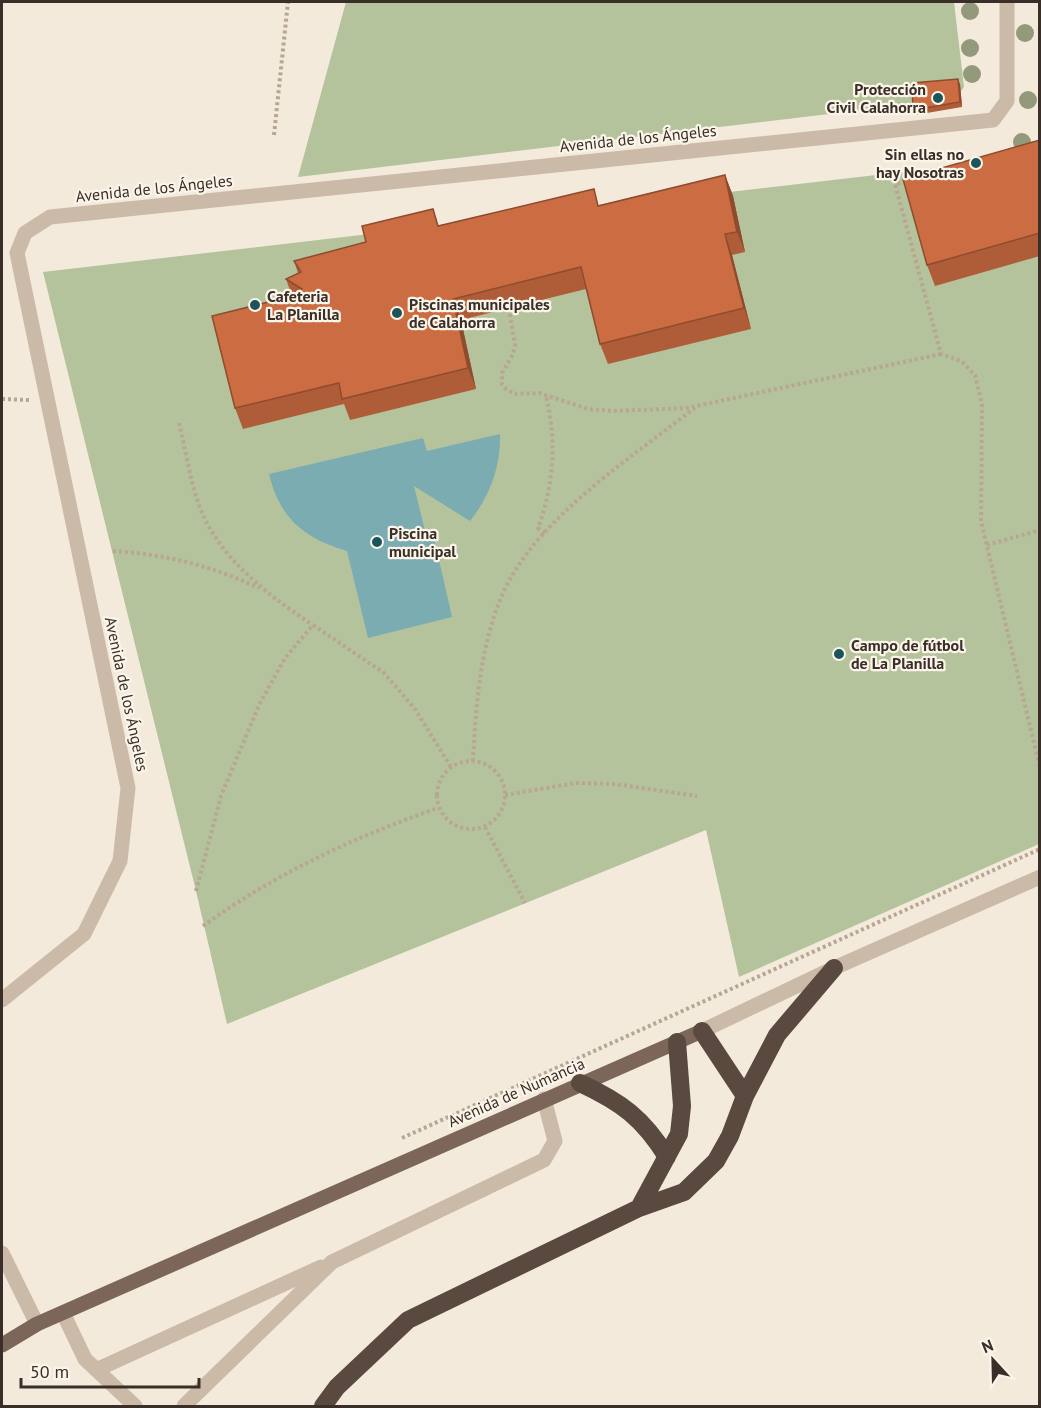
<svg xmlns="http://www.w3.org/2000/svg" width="1041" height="1408" viewBox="0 0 1041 1408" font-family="'PT Sans',sans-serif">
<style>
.green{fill:#b4c39c}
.water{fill:#7aacb2}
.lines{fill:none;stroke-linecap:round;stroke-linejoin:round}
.path{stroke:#b8a592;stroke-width:4;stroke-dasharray:3 3;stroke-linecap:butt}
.minor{stroke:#ccbaa8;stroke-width:15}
.major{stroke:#7b6659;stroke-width:15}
.highway{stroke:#5a493f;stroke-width:18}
.tree{fill:#939a7b}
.wall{fill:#af5d39}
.shaded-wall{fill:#8e4c2e}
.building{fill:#cb6c42;stroke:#8e4c2e;stroke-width:1.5}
.poi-dot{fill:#1c545c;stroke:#fbf4e9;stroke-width:2}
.labels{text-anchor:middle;stroke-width:4.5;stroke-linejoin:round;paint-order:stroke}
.poi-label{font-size:16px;font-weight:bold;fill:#392e28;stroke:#fbf4e9;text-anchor:start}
.street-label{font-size:16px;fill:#392e28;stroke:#fbf4e9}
</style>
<rect width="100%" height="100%" fill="#f3eadc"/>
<path class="green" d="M346,2H954L964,87L955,99L298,177Z
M1039,156V844L739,977L706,830L227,1024L196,891L43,272Z"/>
<path class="water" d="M500,434C501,466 490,496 470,521L414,486L427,539L434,538L452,617L368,638L347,551C304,538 280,519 269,474L423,438L427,451Z"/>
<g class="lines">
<path class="path" d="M274,135L288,2
M906,182L895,184L941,354L961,361L975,375L982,405L981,521L1040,768
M509,308L515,345L513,354L502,373V384L505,388L514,394L539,393L588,409L613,411L687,408L941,354
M2,399L29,400
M179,423C186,451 190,481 200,508C220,559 269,596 313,625
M545,533L538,528C554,484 557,441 546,396
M987,545L1040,530
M113,551C165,554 212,566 259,588
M437 795a34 34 0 1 1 68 0a34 34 0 1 1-68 0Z
M473,761C476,703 480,644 504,591C538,517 634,456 697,406
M505,795L576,783L615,784L697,796
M485,827L525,903
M196,891L221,796L259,705L285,658L313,625L384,673L415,709L451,767
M203,926C275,874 354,837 438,808
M402,1138L1040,849"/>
<path class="minor" d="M2,1000L84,934L120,861L128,788L17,253L25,233L50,217L993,120L1007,101V2
M702,1031L834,968L1040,877
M2,1253L37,1324
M63,1313L85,1359L135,1406
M96,1370L321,1267
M184,1406L332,1262L544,1160L555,1141L544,1099"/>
<path class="major" d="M2,1345L37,1324L702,1031"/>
<path class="highway" d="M702,1031L745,1096
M580,1083C621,1102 643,1118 667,1157
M639,1208L679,1134L682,1106L677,1042
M323,1406L337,1387L408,1320L639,1208L684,1192L716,1161L730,1136L745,1096L777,1035L834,968"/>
</g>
<g class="tree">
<circle cx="970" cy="11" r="9"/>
<circle cx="1025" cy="33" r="9"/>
<circle cx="970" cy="48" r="9"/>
<circle cx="972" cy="74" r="9"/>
<circle cx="1028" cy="100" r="9"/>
<circle cx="1022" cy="142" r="9"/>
</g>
<path class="wall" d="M960,84L962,107L915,115L913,110Z
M1040,140V256L935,286L927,265Z
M725,175L733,196L745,252L732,255L751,329L608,364L600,344L586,289L461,320L476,389L350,420L344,404L243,429L235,408L292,296L286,279L298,273L294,261L600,205Z"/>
<path class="shaded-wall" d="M958,79L960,84L962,107L960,102Z
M725,175L733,196L745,252L737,232Z
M725,234L732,255L751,329L744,308Z
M453,299L461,320L476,389L468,368Z"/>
<path class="building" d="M958,79L960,102L913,110L912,83Z
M1040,140V233L927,265L903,179Z
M725,175L737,232L725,234L744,308L600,344L581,267L453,299L468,368L342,399L339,383L235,408L212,316L297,295L302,289L286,279L301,272L294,261L366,242L362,226L433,209L438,226L594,189L598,206Z"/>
<g class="poi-dot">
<circle cx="938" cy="98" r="6"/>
<circle cx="976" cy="163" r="6"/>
<circle cx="255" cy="305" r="6"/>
<circle cx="397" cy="313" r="6"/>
<circle cx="377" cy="542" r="6"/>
<circle cx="839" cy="654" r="6"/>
</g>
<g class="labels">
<g class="poi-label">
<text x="926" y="95" text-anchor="end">Protección<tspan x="926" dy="18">Civil Calahorra</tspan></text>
<text x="964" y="160" text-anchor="end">Sin ellas no<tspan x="964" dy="18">hay Nosotras</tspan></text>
<text x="267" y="302">Cafeteria<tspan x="267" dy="18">La Planilla</tspan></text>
<text x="409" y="310">Piscinas municipales<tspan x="409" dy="18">de Calahorra</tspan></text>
<text x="389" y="539">Piscina<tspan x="389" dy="18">municipal</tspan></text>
<text x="851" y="651">Campo de fútbol<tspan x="851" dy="18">de La Planilla</tspan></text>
</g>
<g class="street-label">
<text transform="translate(638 138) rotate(-6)" y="6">Avenida de los Ángeles</text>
<text transform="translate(154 188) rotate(-6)" y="6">Avenida de los Ángeles</text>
<text transform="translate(127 694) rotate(78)" y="6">Avenida de los Ángeles</text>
<text transform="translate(516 1092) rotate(-24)" y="6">Avenida de Numancia</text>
</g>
</g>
<rect width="1041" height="1408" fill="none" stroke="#392e28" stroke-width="6"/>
<g transform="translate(993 1360) rotate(338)" stroke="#fbf4e9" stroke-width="4.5" paint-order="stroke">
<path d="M0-4.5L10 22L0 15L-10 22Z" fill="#392e28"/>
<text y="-9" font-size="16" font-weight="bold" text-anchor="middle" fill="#392e28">N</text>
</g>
<path d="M21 1378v9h178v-9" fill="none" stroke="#392e28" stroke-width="3"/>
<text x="30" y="1378" font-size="18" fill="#392e28" stroke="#fbf4e9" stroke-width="4.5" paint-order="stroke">50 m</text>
</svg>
